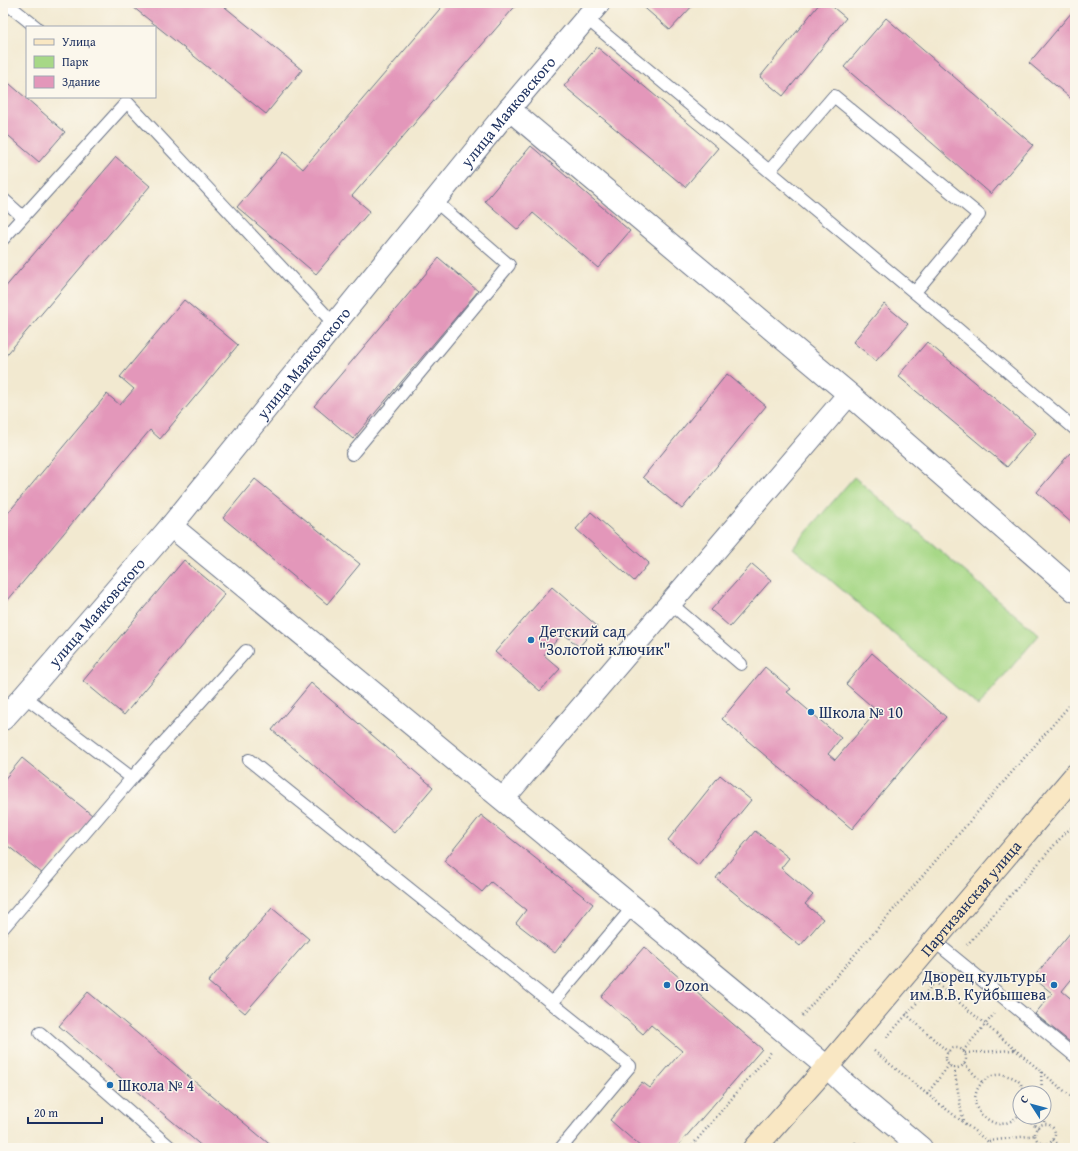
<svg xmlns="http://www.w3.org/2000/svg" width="1078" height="1151" viewBox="0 0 1078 1151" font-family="'Gentium Book Plus',serif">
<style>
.green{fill:#a7d887;stroke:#618472}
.building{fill:#e397ba}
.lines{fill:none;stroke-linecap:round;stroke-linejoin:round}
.service-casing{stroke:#667086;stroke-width:14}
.minor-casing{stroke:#667086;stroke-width:24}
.tertiary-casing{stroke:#667086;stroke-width:24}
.secondary-casing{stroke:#667086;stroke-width:24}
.path{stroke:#667086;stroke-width:2.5;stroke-dasharray:1 3;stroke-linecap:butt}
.service{stroke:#fff;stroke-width:12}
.minor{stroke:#fff;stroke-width:22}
.tertiary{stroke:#fff;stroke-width:22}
.secondary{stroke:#f9e7c3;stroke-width:22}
.poi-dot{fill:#1f6fb2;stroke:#fbf7ec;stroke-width:1.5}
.labels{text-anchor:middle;stroke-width:3;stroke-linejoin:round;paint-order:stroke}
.street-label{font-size:16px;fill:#1b2f5e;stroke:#fbf7ec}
.poi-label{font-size:16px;fill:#1b2f5e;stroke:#fbf7ec;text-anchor:start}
</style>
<rect width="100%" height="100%" fill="#fbf7ec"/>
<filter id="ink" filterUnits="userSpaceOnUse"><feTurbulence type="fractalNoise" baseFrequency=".025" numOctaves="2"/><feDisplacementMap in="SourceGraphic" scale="8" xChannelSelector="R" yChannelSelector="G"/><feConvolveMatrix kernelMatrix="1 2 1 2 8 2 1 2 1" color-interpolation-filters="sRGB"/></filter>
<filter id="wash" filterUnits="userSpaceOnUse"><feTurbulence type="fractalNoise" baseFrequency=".012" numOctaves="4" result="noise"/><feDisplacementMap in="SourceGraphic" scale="16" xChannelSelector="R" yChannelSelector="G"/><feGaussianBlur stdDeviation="0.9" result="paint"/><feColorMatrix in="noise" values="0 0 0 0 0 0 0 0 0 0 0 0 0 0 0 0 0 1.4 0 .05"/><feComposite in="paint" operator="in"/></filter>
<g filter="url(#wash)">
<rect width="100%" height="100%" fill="#f2e9d0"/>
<path class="green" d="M854,477L1039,635L978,706L793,548Z"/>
<g id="blocks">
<path class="building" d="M128,3H220L302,70L266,114Z
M445,3H518L352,196L370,211L316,274L237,207L284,152L303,169Z
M639,3H695L670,30Z
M820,3H828L846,18L783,96L760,77Z
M1072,12L1075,14V102L1029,63Z
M886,18L1033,145L991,194L844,67Z
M597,47L718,148L685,187L564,86Z
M3,78L65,132L39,162L3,131Z
M531,146L630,231L598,268L533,213L518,230L485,201Z
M116,157L150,186L3,359V290Z
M439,258L478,291L353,439L314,406Z
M184,300L238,345L160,439L150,430L3,606V519L107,394L120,405L134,389L120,377Z
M884,304L908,324L876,361L853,342Z
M927,342L1036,433L1007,467L898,376Z
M727,374L766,406L682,509L643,477Z
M1070,453L1075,458V526L1037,492Z
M255,479L360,564L327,604L223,518Z
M591,512L649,563L634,581L576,529Z
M184,560L225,594L124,715L83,681Z
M752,564L771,580L730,627L711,610Z
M552,587L597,626L579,647L563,633L544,655L560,669L540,691L495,652Z
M872,653L946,717L852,829L722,719L765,667L791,689L787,692L841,738L828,754L835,760L877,711L846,684Z
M311,683L433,787L394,833L272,730Z
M22,758L92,815L43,874L3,842V781Z
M720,775L751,800L698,865L668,840Z
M481,815L593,904L555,953L516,923L526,910L491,882L482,892L444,861Z
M755,831L789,858L781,868L813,895L805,904L823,919L800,946L716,878Z
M272,908L309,939L245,1013L208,982Z
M1075,927V975L1062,991L1075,1002V1046L1035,1014L1052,993L1033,978Z
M644,947L762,1049L676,1148H642L610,1120L642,1082L650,1088L682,1051L651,1025L643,1034L601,997Z
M88,992L274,1148H204L59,1026Z
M855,1142L862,1148H851Z"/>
</g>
</g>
<g filter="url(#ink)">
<use href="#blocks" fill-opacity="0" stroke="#667086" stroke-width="1"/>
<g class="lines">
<defs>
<path id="service" d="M6,3L36,27
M586,18L939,313L1075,429
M769,171L834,96L979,215L915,292
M3,199L23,217
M3,239L127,102L335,325
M352,454L509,265L435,201
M670,603L741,664
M24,696L132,778L246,651
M249,760L630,1066L561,1148
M3,928L132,778
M934,941L1075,1056
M552,1003L633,907
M40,1033L171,1148"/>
<path id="minor" d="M509,109L849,394L1075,591
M171,526L827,1067L846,1085L921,1148
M503,799L849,394"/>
<g id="tertiary">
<path id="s1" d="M3,719L24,696L171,526L509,109L599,3"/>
</g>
<g id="secondary">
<path id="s2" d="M755,1148L827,1067L1075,775"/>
</g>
</defs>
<use href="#service" class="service-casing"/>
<use href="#minor" class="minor-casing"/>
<use href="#tertiary" class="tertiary-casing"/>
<use href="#secondary" class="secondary-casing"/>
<path class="path" d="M967,945L1065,833L1075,825
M935,982L1075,1100
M906,1014L948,1052
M802,1016L1075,699
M887,1037L943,973
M946 1058a10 10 0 1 1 20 0a10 10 0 1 1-20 0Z
M874,1051L927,1094L949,1065
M963,1051L994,1014
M965,1053L1015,1050
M964,1064L982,1082
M954,1068L963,1121
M1041,1072L1042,1093
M927,1094L996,1148
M1020,1113C1016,1120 1006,1124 999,1124C992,1123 987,1119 982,1115C964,1098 984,1068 1008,1076C1013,1077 1018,1080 1021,1084C1022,1087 1023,1090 1024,1093
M1025,1117L1038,1128
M1044,1117V1124
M1035 1134a10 10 0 1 1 20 0a10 10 0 1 1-20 0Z
M1053,1140L1063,1148
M989,1141L1036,1135
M690,1148L771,1052"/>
<use href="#service" class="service"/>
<use href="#minor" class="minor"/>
<use href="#tertiary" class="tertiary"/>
<use href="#secondary" class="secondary"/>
</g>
</g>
<g class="poi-dot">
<circle cx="531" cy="640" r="4"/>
<circle cx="811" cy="712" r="4"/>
<circle cx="667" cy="985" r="4"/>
<circle cx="1054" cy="985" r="4"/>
<circle cx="110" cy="1085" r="4"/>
</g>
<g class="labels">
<g class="street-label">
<text dy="6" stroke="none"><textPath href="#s1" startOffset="790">улица Маяковского</textPath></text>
<text dy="6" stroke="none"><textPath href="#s1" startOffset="466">улица Маяковского</textPath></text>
<text dy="6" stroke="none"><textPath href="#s1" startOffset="142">улица Маяковского</textPath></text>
<text dy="6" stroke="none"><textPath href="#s2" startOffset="330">Партизанская улица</textPath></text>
</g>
<g class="poi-label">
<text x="539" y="637">Детский сад<tspan x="539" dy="18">"Золотой ключик"</tspan></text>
<text x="819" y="718">Школа № 10</text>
<text x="1046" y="982" text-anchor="end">Дворец культуры<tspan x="1046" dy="18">им.В.В. Куйбышева</tspan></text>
<text x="675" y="991">Ozon</text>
<text x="118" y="1091">Школа № 4</text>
</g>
</g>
<rect width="1078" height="1151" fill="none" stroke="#fbf7ec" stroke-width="16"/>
<rect x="26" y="26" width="130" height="72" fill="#fbf7ec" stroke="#a1a7b3"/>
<rect x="34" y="39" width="20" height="6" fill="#f9e7c3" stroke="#a1a7b3"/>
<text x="62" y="46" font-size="12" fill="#1b2f5e">Улица</text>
<rect x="34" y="56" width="20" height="12" fill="#a7d887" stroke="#a1a7b3"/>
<text x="62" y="66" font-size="12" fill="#1b2f5e">Парк</text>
<rect x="34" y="76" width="20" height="12" fill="#e397ba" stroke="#a1a7b3"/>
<text x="62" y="86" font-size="12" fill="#1b2f5e">Здание</text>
<g transform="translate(1032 1105) rotate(306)"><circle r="19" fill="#fbf7ec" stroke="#a1a7b3"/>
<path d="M0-3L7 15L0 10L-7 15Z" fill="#1f6fb2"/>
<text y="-6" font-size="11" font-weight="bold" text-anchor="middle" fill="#1b2f5e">С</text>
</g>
<path d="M28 1117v6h74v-6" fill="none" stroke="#1b2f5e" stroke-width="2"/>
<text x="34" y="1117" font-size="12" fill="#1b2f5e" stroke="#fbf7ec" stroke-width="3" paint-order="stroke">20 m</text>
</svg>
